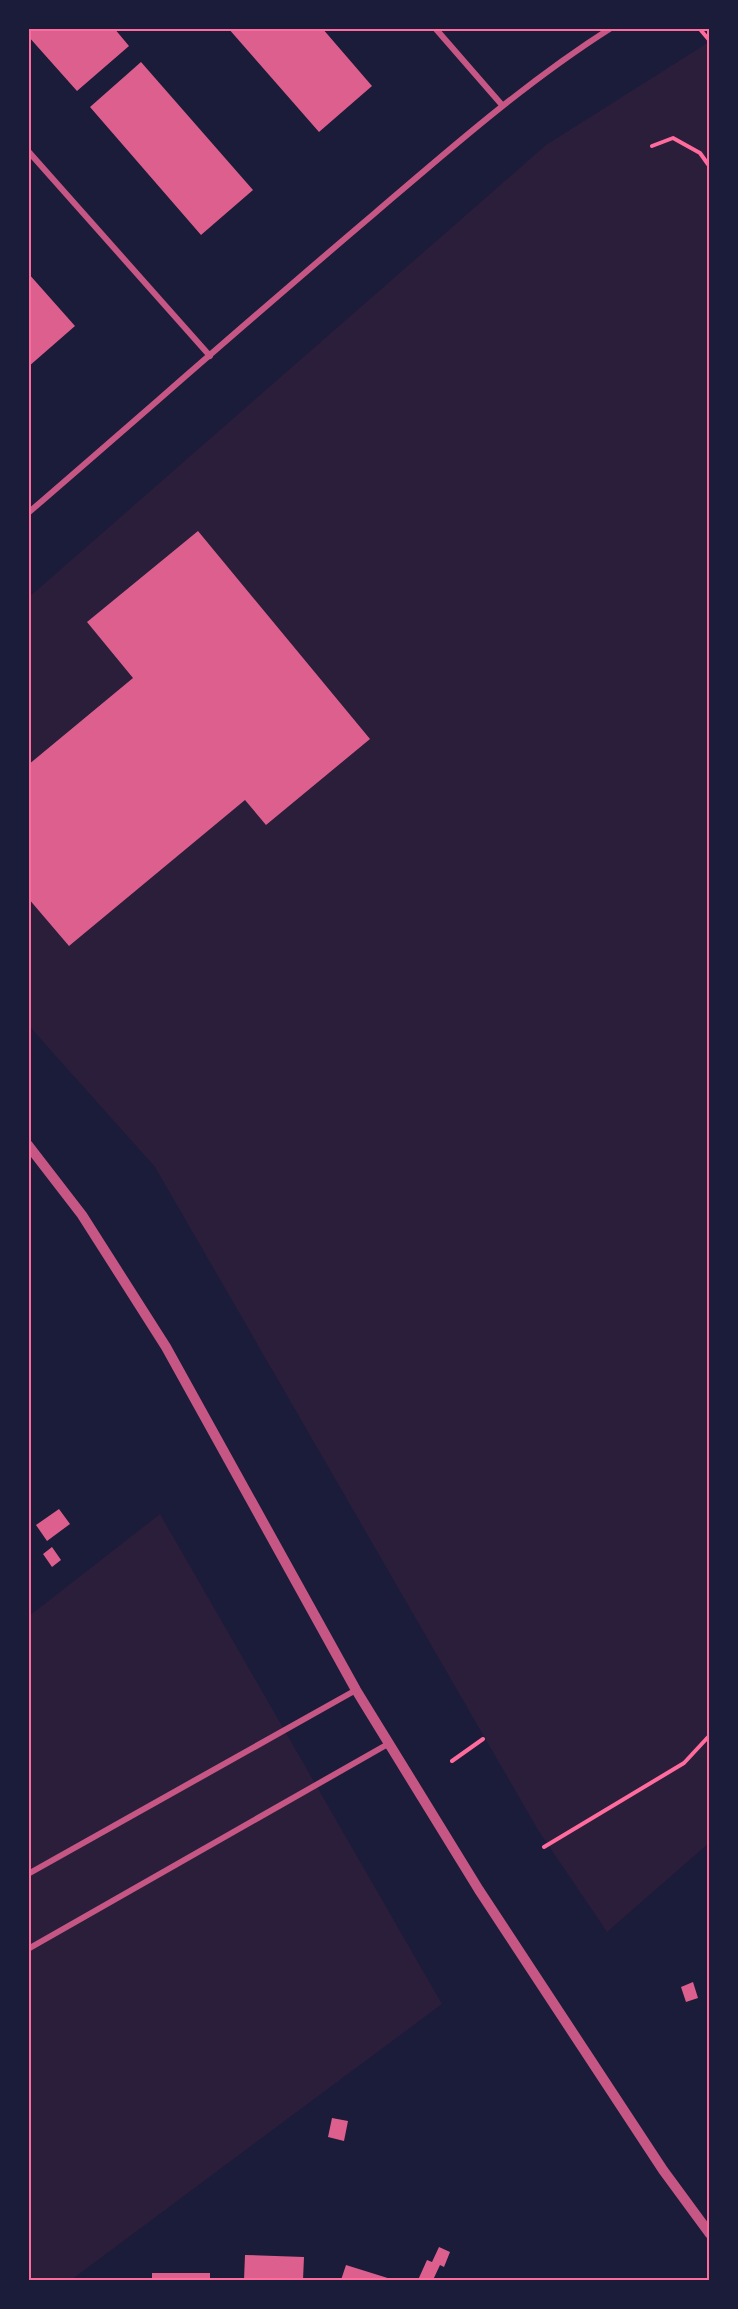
<svg xmlns="http://www.w3.org/2000/svg" width="738" height="2309" viewBox="0 0 738 2309" font-family="Georgia,serif">
<style>
.green{fill:#2a1e3b}
.building{fill:#dd5f8e}
.lines{fill:none;stroke-linecap:round;stroke-linejoin:round}
.path{stroke:#ff6b9d;stroke-width:4}
.minor{stroke:#c65784;stroke-width:6}
.tertiary{stroke:#c65784;stroke-width:10}
.neatline{fill:none;stroke:#ff6b9d;stroke-width:2}
</style>
<rect width="100%" height="100%" fill="#1b1b3a"/>
<path class="green" d="M709,42V1843L607,1932L538,1830L155,1167L29,1026L28,598L546,145Z
M160,1514L442,2004L71,2280H29V1616Z"/>
<path class="building" d="M28,28H114L129,46L77,91L28,36Z
M228,28H322L372,86L319,132Z
M141,62L253,190L201,235L90,107Z
M28,273L75,326L28,367Z
M198,531L370,739L266,825L245,800L69,946L28,898V765L133,678L87,622Z
M59,1509L70,1524L47,1541L36,1525Z
M52,1547L61,1560L52,1567L43,1554Z
M693,1982L698,1998L686,2002L681,1987Z
M332,2118L348,2121L344,2141L328,2137Z
M439,2247L450,2252L444,2267L440,2265L433,2280H418L427,2260L432,2262Z
M245,2255L304,2257L303,2280H244Z
M346,2265L394,2280H341Z
M152,2273H210V2280H152Z"/>
<g class="lines">
<path class="path" d="M699,28L710,41
M652,146L673,138L700,153L710,167
M452,1761L483,1739
M544,1847L684,1763L710,1735"/>
<path class="minor" d="M435,28L502,105
M28,151L210,356
M28,513C144,413 258,312 375,213C451,148 526,82 611,28
M28,1874L356,1690
M28,1949L388,1744"/>
<path class="tertiary" d="M28,1145L82,1215L166,1347L356,1690L479,1890L663,2170L710,2234"/>
</g>
<rect width="738" height="2309" fill="none" stroke="#1b1b3a" stroke-width="60"/>
<rect x="30" y="30" width="678" height="2249" class="neatline"/>
</svg>
